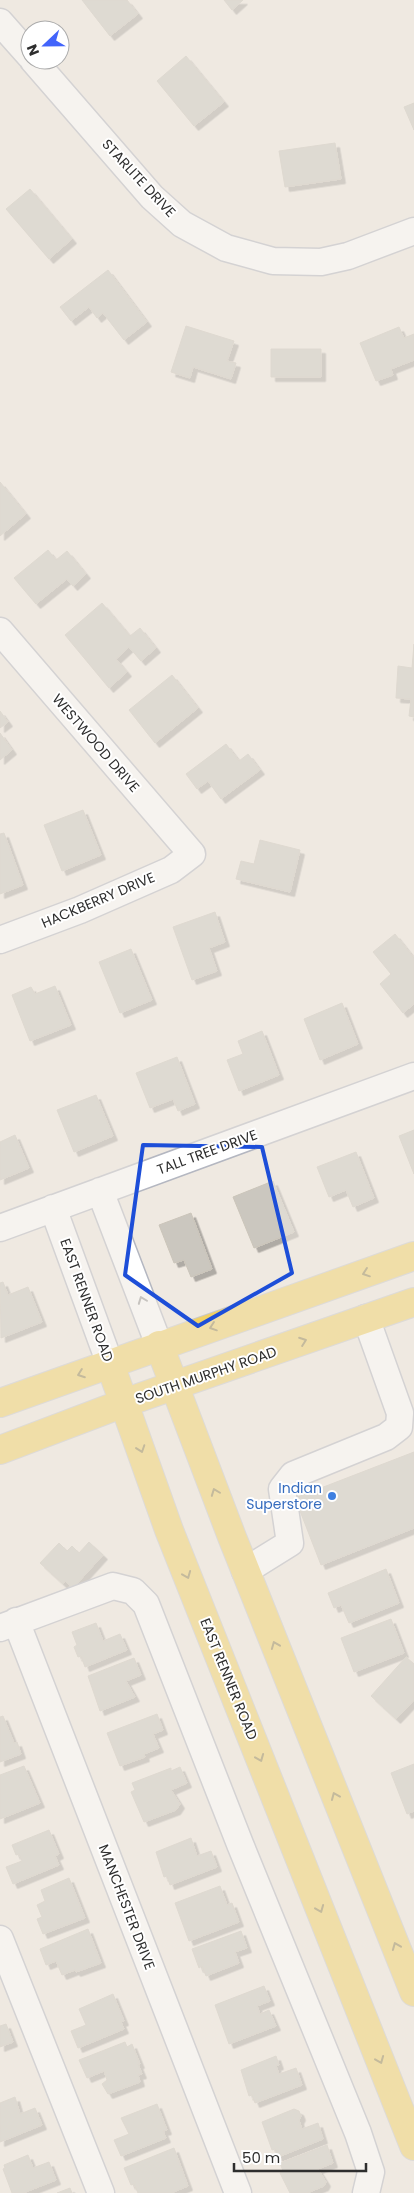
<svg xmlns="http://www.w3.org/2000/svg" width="414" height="2193" viewBox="0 0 414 2193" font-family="Poppins,sans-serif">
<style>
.building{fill:#cbc7bf;stroke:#cbc5ba;filter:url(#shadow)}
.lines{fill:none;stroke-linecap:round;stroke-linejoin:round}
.minor-casing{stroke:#b4b7c1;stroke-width:29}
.major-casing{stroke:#c9c9c9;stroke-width:30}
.minor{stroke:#fff;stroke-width:26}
.major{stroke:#f2d163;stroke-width:28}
.oneway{stroke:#908048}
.oneway2{stroke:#969696}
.marked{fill:none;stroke:#1d4ed8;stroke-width:4;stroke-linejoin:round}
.shop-dot{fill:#3f7fe0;stroke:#fff;stroke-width:2}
.labels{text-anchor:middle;stroke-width:4;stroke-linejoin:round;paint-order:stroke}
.street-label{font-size:14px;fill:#2e2e2e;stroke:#fff}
.shop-label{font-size:14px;fill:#366cbe;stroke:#fff;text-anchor:end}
</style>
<defs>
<filter id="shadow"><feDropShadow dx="4.5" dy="4.5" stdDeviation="0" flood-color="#0004"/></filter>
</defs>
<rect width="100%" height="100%" fill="#efe9e1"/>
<path class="building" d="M82,0H127L138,14L110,36Z
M224,0H243L232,10Z
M186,56L224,102L194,126L157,81Z
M414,103V130L404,107Z
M335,143L341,179L285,187L279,151Z
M30,189L72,239L49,259L6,209Z
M108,270L147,322L124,340L103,313L97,318L89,307L71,321L60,307Z
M186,326L234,341L227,361L236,363L231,379L193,367L190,378L171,372Z
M399,327L404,338L414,334V360L391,369L393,375L376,381L360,343Z
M271,349H321V377H271Z
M0,482L26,514L0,536Z
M48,550L56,560L67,551L86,574L73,586L67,579L36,604L14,578Z
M102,603L130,636L140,628L156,648L141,661L129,647L116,659L127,672L109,688L65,635Z
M414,644V717L409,716L411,699L396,698L398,666L412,668Z
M172,675L198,708L155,743L129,710Z
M0,711L8,722L0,728Z
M0,733L12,750L0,760Z
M226,744L239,761L248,754L260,770L221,799L208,781L197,789L186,774Z
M83,810L101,855L62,871L44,825Z
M4,833L23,885L0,894V834Z
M260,840L300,850L290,892L236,879L241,861L254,864Z
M215,912L225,942L209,948L217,971L192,980L173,927Z
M395,934L414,958V1004L403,1013L380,984L391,974L373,952Z
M131,949L152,1000L120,1013L99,962Z
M55,986L71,1025L30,1041L12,995L31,987L35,994Z
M342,1003L358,1044L320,1060L304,1019Z
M262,1031L279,1075L239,1091L227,1060L243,1054L238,1041Z
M177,1057L195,1104L178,1111L173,1099L150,1108L136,1073Z
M96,1095L113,1136L74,1152L57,1110Z
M414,1130V1174L399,1136Z
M15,1135L29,1168L0,1180V1142Z
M356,1152L374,1198L353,1207L346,1190L329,1197L317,1167Z
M273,1181L294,1232L254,1248L233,1197Z
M191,1213L212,1269L191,1277L184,1260L174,1263L159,1225Z
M3,1282L8,1295L28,1287L42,1322L1,1338L0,1283Z
M414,1452V1528L321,1565L295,1498Z
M89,1542L103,1555L73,1588L65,1581L63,1584L40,1563L59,1543L67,1551L72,1546L79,1553Z
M386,1569L399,1603L349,1623L341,1605L334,1608L328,1593Z
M391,1619L404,1653L354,1672L341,1638Z
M96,1623L103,1641L120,1634L127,1650L85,1667L81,1656L78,1657L74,1647L77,1645L72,1632Z
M406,1657L414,1664V1700L396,1719L371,1696Z
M134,1658L141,1675L126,1681L135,1697L100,1711L88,1676Z
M157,1714L163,1730L153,1734L159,1748L144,1754L145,1757L120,1766L107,1733Z
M3,1716L14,1743L17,1742L21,1754L0,1762V1717Z
M414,1764V1811L407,1814L391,1773Z
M24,1766L40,1803L0,1819V1775Z
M180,1767L187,1783L171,1790L180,1804L176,1810L144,1822L131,1792L135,1790L132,1783L171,1768V1771Z
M49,1830L59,1854L55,1856L59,1865L13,1884L6,1867L22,1861L19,1854L16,1855L12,1845Z
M191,1838L197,1856L211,1851L217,1867L170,1885L167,1876L164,1877L156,1852Z
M69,1878L85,1918L43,1934L37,1919L42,1917L37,1905L45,1901L41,1890Z
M220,1886L227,1905L232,1903L239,1922L189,1941L175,1903Z
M88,1929L101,1963L76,1972L75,1970L62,1975L56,1961L46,1965L40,1949Z
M241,1931L247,1948L235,1952L239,1963L206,1976L202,1966L199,1968L192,1949Z
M264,1986L270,2001L257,2006L260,2014L269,2010L276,2026L229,2044L215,2005Z
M113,1994L124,2021L121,2022L124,2029L78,2048L71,2031L86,2025L79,2009Z
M6,2024L13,2042L0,2047V2026Z
M125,2042L127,2047L132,2044L140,2064H138L142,2074L138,2075L140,2082L108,2094L102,2084L107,2080L104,2071L87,2078L79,2060Z
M276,2056L279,2065L276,2066L279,2074L296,2068L302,2085L255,2103L252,2095L249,2096L241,2070Z
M15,2097L20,2114L35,2108L42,2125L0,2142V2103Z
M157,2104L167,2130L163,2131L166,2138L121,2156L114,2140L129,2134L121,2118Z
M294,2109L299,2111L301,2116L299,2120L302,2129L318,2123L323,2139L278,2157L275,2149L272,2150L262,2122Z
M327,2145L333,2163L318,2169L326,2182L324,2186L307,2193H290L280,2173L283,2171L280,2163Z
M174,2148L188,2186L171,2193H138L134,2184L131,2185L124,2168Z
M28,2155L33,2168L49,2162L56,2180L23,2193H12L3,2169L5,2168L4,2165Z
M70,2188L72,2193H57Z"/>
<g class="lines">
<defs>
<path id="minor" d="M0,22L30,56
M33,60L152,197L182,224L226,248L273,261L321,262L348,256L414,231
M0,631L192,854L171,870L80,910L0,940
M100,1191L159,1345
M53,1208L110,1364
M0,1228L414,1076
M245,1571L290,1543L282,1489L293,1475L386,1437L399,1427L400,1413L366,1318
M16,1621L238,2193
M0,1628L113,1586L133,1591L146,1604L240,1844L358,2133L371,2172L366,2193
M0,1939L101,2193"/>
<path id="major" d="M159,1345L232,1537L414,1992
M110,1364L169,1530L414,2146
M0,1403L414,1256
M0,1450L124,1403L414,1302"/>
</defs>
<use href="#minor" class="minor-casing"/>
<use href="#major" class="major-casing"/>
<use href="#minor" class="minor"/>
<use href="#major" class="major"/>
</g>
<defs><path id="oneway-chevron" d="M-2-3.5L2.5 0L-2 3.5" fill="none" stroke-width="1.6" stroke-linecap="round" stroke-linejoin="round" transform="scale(1.25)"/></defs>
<g class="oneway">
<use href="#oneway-chevron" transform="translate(366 1273) rotate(161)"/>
<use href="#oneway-chevron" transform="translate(213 1327) rotate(161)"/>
<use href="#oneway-chevron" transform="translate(303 1341) rotate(-20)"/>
<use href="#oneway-chevron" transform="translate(81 1374) rotate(160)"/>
<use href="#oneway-chevron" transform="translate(141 1449) rotate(71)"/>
<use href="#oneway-chevron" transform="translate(215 1492) rotate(-111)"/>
<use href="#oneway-chevron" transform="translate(187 1575) rotate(68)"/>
<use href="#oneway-chevron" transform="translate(275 1645) rotate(-112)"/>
<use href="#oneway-chevron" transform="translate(260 1758) rotate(68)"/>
<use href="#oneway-chevron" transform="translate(335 1796) rotate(-113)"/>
<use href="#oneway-chevron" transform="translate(320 1909) rotate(68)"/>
<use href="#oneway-chevron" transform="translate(396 1946) rotate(-112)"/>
<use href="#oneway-chevron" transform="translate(380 2060) rotate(68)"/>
</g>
<use class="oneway2" href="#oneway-chevron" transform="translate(142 1300) rotate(-111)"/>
<path d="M0 0H414V2193H0ZM143,1145L262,1147L292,1273L198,1326L125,1275Z" fill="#efe9e1" fill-opacity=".55" fill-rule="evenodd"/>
<path class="marked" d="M143,1145L262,1147L292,1273L198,1326L125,1275Z"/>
<circle class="shop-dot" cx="332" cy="1496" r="5"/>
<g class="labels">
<g class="street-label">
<text transform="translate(139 178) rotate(47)" y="5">STARLITE DRIVE</text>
<text transform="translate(96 743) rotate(49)" y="5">WESTWOOD DRIVE</text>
<text transform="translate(98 900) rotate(-23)" y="5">HACKBERRY DRIVE</text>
<text transform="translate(207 1152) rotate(-20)" y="5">TALL TREE DRIVE</text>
<text transform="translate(87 1300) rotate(70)" y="5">EAST RENNER ROAD</text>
<text transform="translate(206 1375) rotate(-19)" y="5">SOUTH MURPHY ROAD</text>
<text transform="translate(229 1679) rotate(68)" y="5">EAST RENNER ROAD</text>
<text transform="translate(127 1907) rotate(69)" y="5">MANCHESTER DRIVE</text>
</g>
<g class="shop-label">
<text x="322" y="1493">Indian<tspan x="322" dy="16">Superstore</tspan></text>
</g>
</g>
<g transform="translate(45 45) rotate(248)"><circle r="24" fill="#ffffff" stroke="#ababab"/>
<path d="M0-4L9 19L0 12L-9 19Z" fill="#4264fb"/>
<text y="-8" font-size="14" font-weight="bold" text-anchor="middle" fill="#2e2e2e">N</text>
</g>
<path d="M234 2163v8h132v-8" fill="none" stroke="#2e2e2e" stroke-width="2.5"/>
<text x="242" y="2163" font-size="15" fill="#2e2e2e" stroke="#ffffff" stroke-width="4" paint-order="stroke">50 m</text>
</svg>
